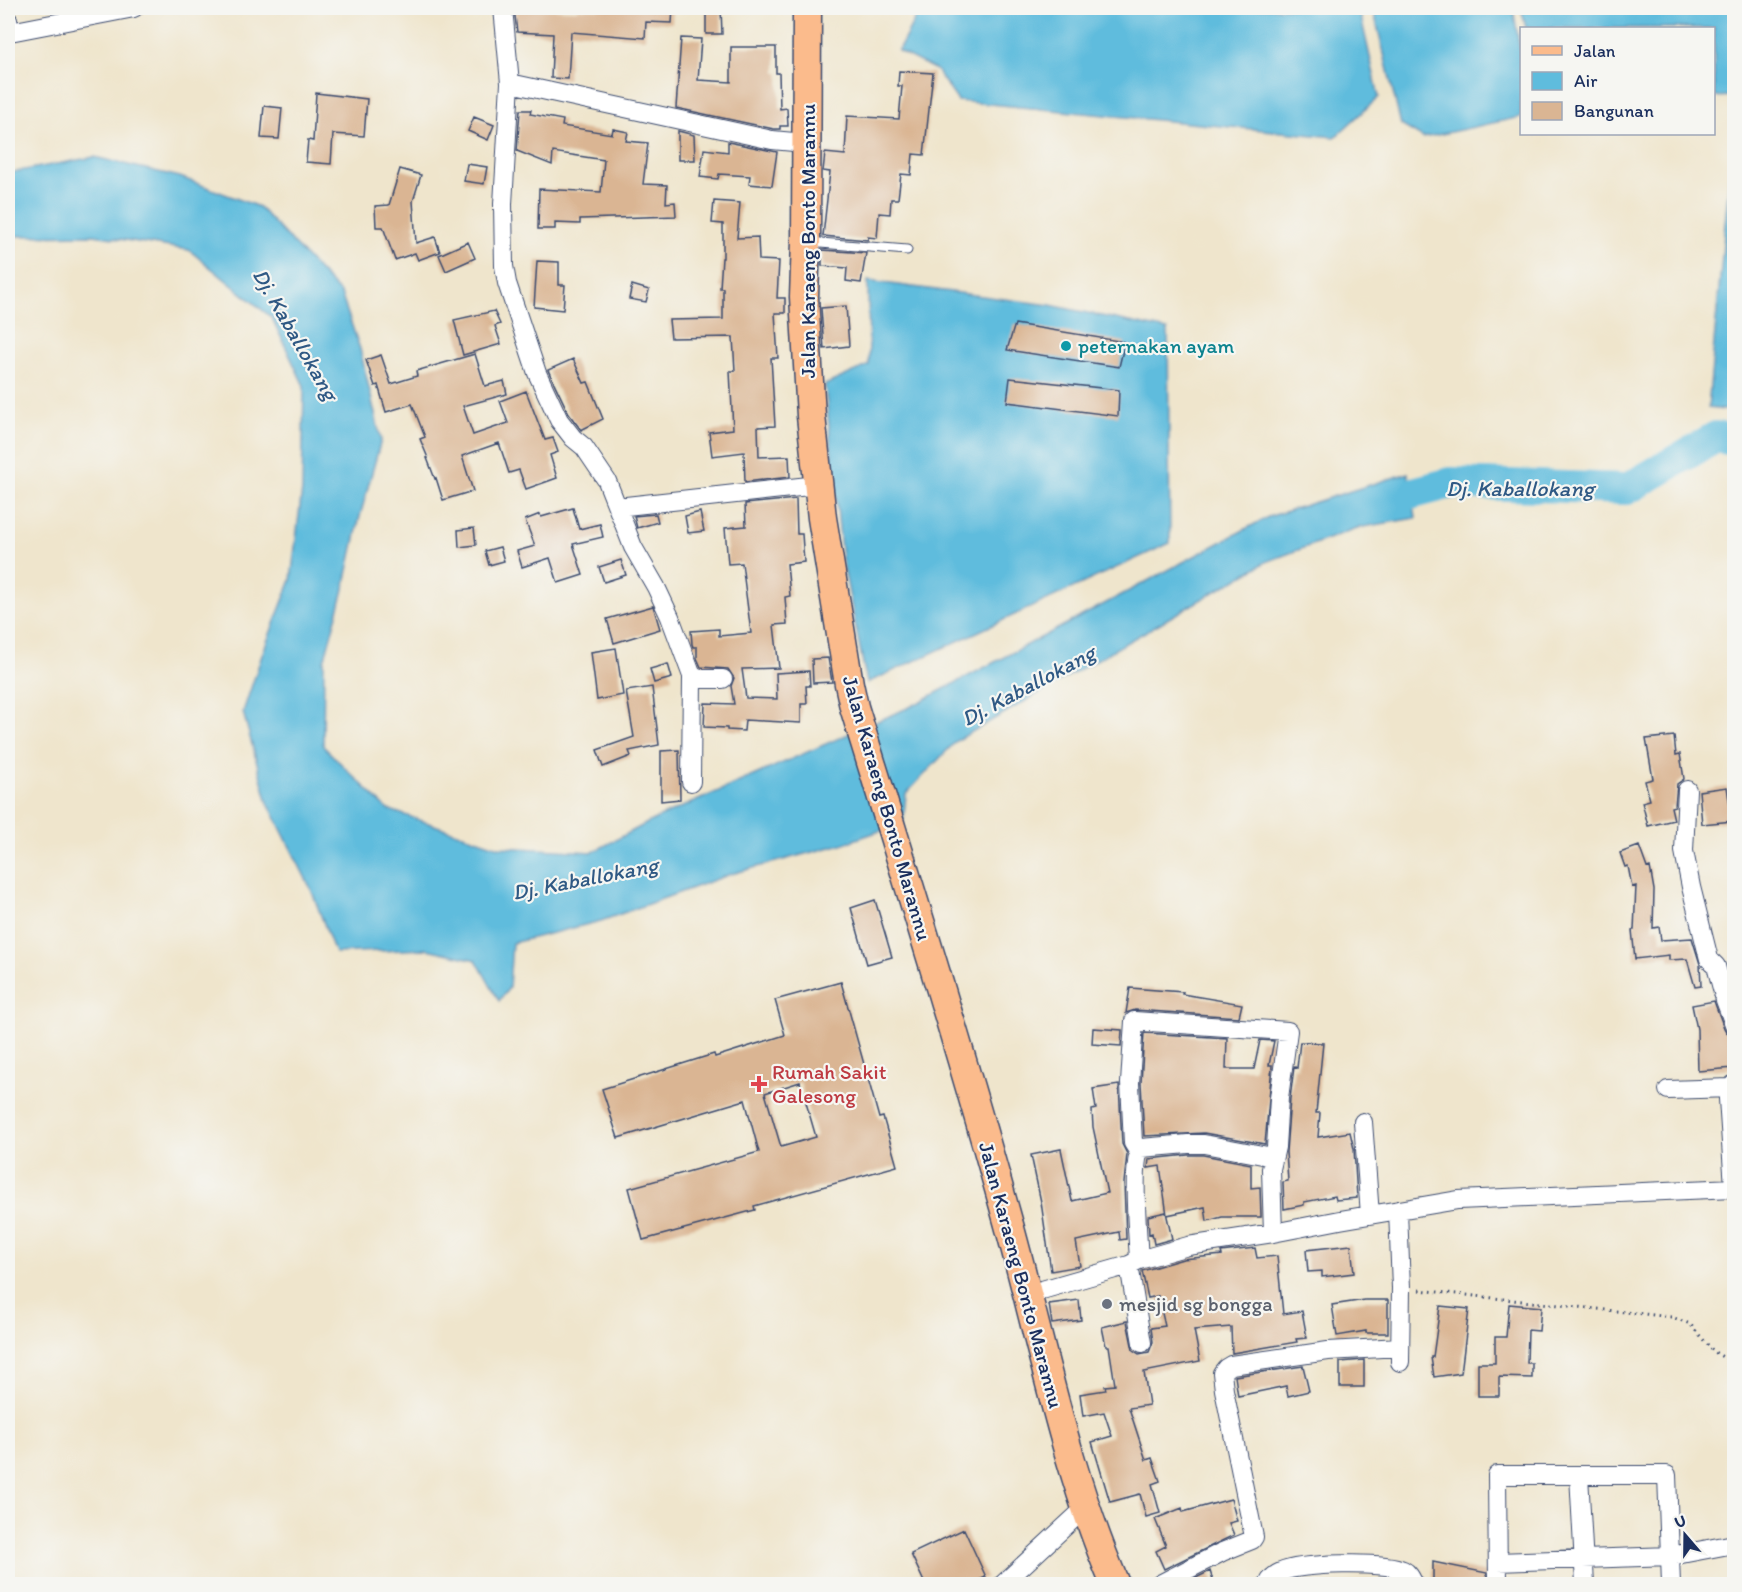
<svg xmlns="http://www.w3.org/2000/svg" width="1742" height="1592" font-family="Itim,sans-serif">
<rect width="100%" height="100%" fill="#f6f6f2"/>
<filter id="ink" filterUnits="userSpaceOnUse"><feTurbulence type="fractalNoise" baseFrequency=".0167" numOctaves="2"/><feDisplacementMap in="SourceGraphic" scale="12" xChannelSelector="R" yChannelSelector="G"/><feConvolveMatrix kernelMatrix="1 2 1 2 8 2 1 2 1" color-interpolation-filters="sRGB"/></filter>
<filter id="wash" filterUnits="userSpaceOnUse"><feTurbulence type="fractalNoise" baseFrequency=".008" numOctaves="4" result="noise"/><feDisplacementMap in="SourceGraphic" scale="24" xChannelSelector="R" yChannelSelector="G"/><feGaussianBlur stdDeviation="1.35" result="paint"/><feColorMatrix in="noise" values="0 0 0 0 0 0 0 0 0 0 0 0 0 0 0 0 0 1.4 0 .05"/><feComposite in="paint" operator="in"/></filter>
<g filter="url(#wash)">
<rect width="100%" height="100%" fill="#efe5cc"/>
<path fill="#5fbcdd" stroke="#3d769e" stroke-width="1.5" d="M 921,8 L 1359,8 L 1379,97 L 1335,137 L 958,101 L 936,70 L 898,51 Z
M 1373,8 L 1513,8 L 1521,56 L 1521,117 L 1423,138 L 1401,125 Z
M 1521,8 L 1734,8 L 1734,96 L 1714,97 L 1714,28 L 1526,28 Z
M 1734,127 L 1734,411 L 1708,408 Z
M 94,157 L 180,177 L 259,207 L 341,294 L 360,349 L 381,440 L 359,520 L 343,593 L 324,661 L 323,746 L 387,809 L 499,847 L 593,852 L 653,820 L 912,706 L 1268,517 L 1408,473 L 1416,518 L 1357,528 L 1266,562 L 956,741 L 906,794 L 903,823 L 842,844 L 731,874 L 601,921 L 512,943 L 509,988 L 499,1001 L 476,960 L 427,949 L 335,953 L 311,889 L 268,803 L 243,712 L 263,652 L 291,580 L 302,490 L 304,386 L 272,318 L 189,250 L 94,235 L 8,236 L 8,173 Z
M 868,281 L 1050,305 L 1168,330 L 1170,543 L 867,683 L 842,559 L 825,385 L 869,365 Z"/>
<g fill="none" stroke-linecap="round" stroke-linejoin="round">
<path stroke="#5fbcdd" stroke-width="32" d="M 1372,504 L 1451,483 L 1627,489 L 1716,437 L 1734,440"/>
</g>
<g id="blocks">
<path fill="#dab593" fill-rule="evenodd" d="M 514,8 L 577,10 L 577,8 L 598,9 L 599,8 L 673,8 L 672,23 L 646,22 L 645,38 L 571,32 L 568,79 L 551,78 L 553,34 L 517,32 Z
M 706,8 L 721,8 L 722,34 L 706,34 Z
M 681,38 L 701,39 L 698,80 L 731,82 L 731,47 L 776,47 L 776,73 L 779,73 L 780,109 L 787,108 L 788,126 L 780,126 L 780,129 L 774,129 L 676,108 Z
M 899,71 L 933,73 L 924,155 L 913,154 L 911,175 L 901,174 L 898,199 L 891,199 L 890,214 L 879,213 L 877,238 L 868,237 L 868,240 L 823,236 L 830,172 L 823,171 L 825,153 L 845,155 L 847,116 L 899,119 L 902,86 L 898,86 Z
M 316,93 L 367,99 L 364,136 L 333,134 L 331,164 L 306,162 L 308,140 L 313,141 Z
M 264,106 L 282,108 L 279,139 L 261,138 Z
M 520,110 L 531,110 L 530,114 L 563,120 L 562,126 L 612,134 L 613,129 L 628,132 L 626,141 L 648,143 L 643,184 L 667,185 L 666,203 L 675,202 L 676,216 L 580,219 L 580,224 L 555,223 L 555,229 L 538,229 L 539,189 L 601,192 L 604,160 L 553,152 L 552,165 L 517,151 Z
M 474,117 L 494,125 L 488,140 L 468,131 Z
M 678,131 L 694,135 L 695,160 L 678,160 Z
M 728,142 L 777,152 L 772,186 L 749,184 L 750,176 L 719,174 L 718,179 L 700,177 L 704,149 L 728,152 Z
M 467,164 L 487,167 L 484,184 L 464,181 Z
M 400,169 L 421,175 L 413,201 L 416,243 L 435,237 L 440,252 L 418,260 L 415,253 L 395,260 L 383,227 L 376,227 L 375,206 L 389,205 Z
M 714,201 L 740,203 L 737,238 L 758,237 L 759,260 L 779,261 L 777,298 L 785,298 L 785,313 L 775,313 L 778,358 L 771,358 L 775,426 L 758,427 L 759,457 L 789,456 L 790,477 L 745,482 L 744,452 L 712,456 L 709,432 L 733,429 L 730,371 L 735,371 L 733,337 L 671,338 L 669,320 L 723,319 L 723,288 L 720,288 L 722,258 L 723,258 L 723,224 L 712,223 Z
M 468,242 L 475,258 L 446,271 L 439,255 Z
M 822,250 L 866,253 L 861,283 L 846,281 L 847,268 L 822,266 Z
M 537,261 L 559,262 L 559,285 L 565,285 L 563,310 L 534,307 Z
M 632,285 L 649,290 L 646,302 L 629,299 Z
M 846,306 L 849,346 L 824,349 L 821,308 Z
M 494,311 L 500,324 L 495,326 L 501,344 L 463,355 L 454,320 Z
M 1015,324 L 1125,342 L 1119,367 L 1007,350 Z
M 475,354 L 485,386 L 504,381 L 507,394 L 463,406 L 473,435 L 508,423 L 500,401 L 526,391 L 545,440 L 553,438 L 558,452 L 550,455 L 557,478 L 526,489 L 519,470 L 509,473 L 499,443 L 462,456 L 473,491 L 443,500 L 436,478 L 435,479 L 427,458 L 428,458 L 420,439 L 425,437 L 412,404 L 386,412 L 378,385 L 375,386 L 366,360 L 381,355 L 391,384 L 417,376 L 416,371 Z
M 573,359 L 584,383 L 588,382 L 603,419 L 581,430 L 569,414 L 548,370 Z
M 1010,378 L 1119,390 L 1118,416 L 1007,402 Z
M 796,499 L 797,534 L 802,534 L 804,562 L 787,564 L 790,596 L 785,597 L 787,624 L 774,625 L 779,668 L 742,669 L 746,698 L 777,699 L 776,673 L 809,671 L 810,686 L 806,686 L 807,704 L 801,704 L 801,723 L 745,720 L 744,731 L 727,730 L 727,728 L 704,727 L 705,703 L 734,704 L 731,686 L 734,678 L 728,669 L 701,667 L 697,658 L 697,647 L 693,647 L 692,644 L 691,631 L 719,629 L 719,636 L 751,633 L 742,563 L 728,564 L 725,528 L 746,526 L 745,504 Z
M 573,508 L 579,529 L 600,524 L 603,537 L 573,544 L 583,575 L 558,583 L 550,558 L 522,567 L 517,551 L 535,546 L 525,520 L 540,514 L 541,517 Z
M 700,512 L 704,531 L 688,533 L 685,516 Z
M 656,514 L 658,522 L 637,528 L 634,516 Z
M 474,528 L 476,545 L 459,547 L 458,530 Z
M 500,547 L 504,561 L 489,565 L 485,551 Z
M 621,560 L 626,575 L 604,582 L 599,567 Z
M 653,606 L 660,629 L 614,643 L 607,619 Z
M 616,648 L 623,695 L 597,700 L 591,652 Z
M 828,658 L 832,682 L 813,683 L 812,659 Z
M 668,664 L 672,678 L 654,683 L 650,669 Z
M 652,687 L 659,745 L 629,751 L 631,756 L 603,767 L 597,750 L 634,737 L 626,691 Z
M 1674,736 L 1676,755 L 1680,754 L 1684,779 L 1677,784 L 1675,806 L 1671,807 L 1674,820 L 1648,826 L 1642,802 L 1650,800 L 1645,781 L 1653,779 L 1646,739 Z
M 679,750 L 680,799 L 661,801 L 661,751 Z
M 1727,787 L 1730,807 L 1732,807 L 1733,821 L 1702,824 L 1699,791 Z
M 1639,846 L 1647,868 L 1650,867 L 1654,890 L 1653,928 L 1659,927 L 1661,940 L 1692,938 L 1700,964 L 1701,986 L 1695,987 L 1687,959 L 1669,960 L 1669,955 L 1635,959 L 1632,930 L 1634,930 L 1636,886 L 1632,887 L 1628,866 L 1625,867 L 1620,853 Z
M 875,900 L 892,957 L 867,964 L 851,908 Z
M 841,982 L 879,1118 L 883,1117 L 897,1166 L 754,1206 L 755,1210 L 643,1240 L 629,1188 L 759,1152 L 745,1100 L 618,1138 L 602,1089 L 714,1054 L 715,1057 L 785,1035 L 775,1000 ZM 800,1082 L 816,1137 L 781,1147 L 765,1093 Z
M 1130,988 L 1183,992 L 1182,994 L 1242,1004 L 1239,1017 L 1135,1010 L 1126,1013 Z
M 1714,1001 L 1724,1028 L 1727,1033 L 1734,1035 L 1734,1068 L 1698,1071 L 1697,1029 L 1692,1005 Z
M 1093,1028 L 1122,1030 L 1121,1046 L 1092,1044 Z
M 1144,1033 L 1227,1038 L 1226,1069 L 1254,1069 L 1260,1040 L 1274,1041 L 1269,1065 L 1272,1065 L 1265,1144 L 1204,1133 L 1144,1136 L 1141,1083 Z
M 1300,1042 L 1323,1043 L 1316,1113 L 1320,1113 L 1318,1137 L 1350,1132 L 1354,1149 L 1357,1198 L 1336,1200 L 1335,1196 L 1304,1202 L 1304,1205 L 1284,1209 L 1283,1182 L 1288,1181 L 1286,1152 L 1290,1099 L 1294,1067 L 1297,1068 Z
M 1119,1085 L 1122,1144 L 1127,1154 L 1124,1183 L 1126,1239 L 1120,1240 L 1119,1232 L 1076,1241 L 1080,1266 L 1051,1271 L 1041,1202 L 1031,1155 L 1061,1149 L 1072,1201 L 1107,1193 L 1093,1127 L 1092,1110 L 1096,1109 L 1093,1089 Z
M 1188,1155 L 1203,1155 L 1251,1164 L 1251,1188 L 1260,1187 L 1261,1217 L 1222,1217 L 1207,1221 L 1205,1207 L 1167,1215 L 1160,1166 L 1148,1168 L 1149,1159 Z
M 1166,1212 L 1172,1239 L 1154,1244 L 1152,1233 L 1149,1234 L 1148,1216 Z
M 1351,1245 L 1354,1273 L 1322,1277 L 1322,1271 L 1308,1272 L 1306,1250 Z
M 1255,1248 L 1257,1258 L 1277,1256 L 1283,1314 L 1302,1311 L 1307,1338 L 1296,1339 L 1297,1342 L 1232,1353 L 1231,1327 L 1194,1330 L 1200,1361 L 1144,1372 L 1149,1405 L 1129,1408 L 1146,1460 L 1152,1458 L 1160,1481 L 1152,1484 L 1160,1513 L 1146,1517 L 1140,1494 L 1110,1502 L 1092,1442 L 1112,1436 L 1104,1412 L 1083,1416 L 1080,1394 L 1106,1390 L 1105,1386 L 1115,1385 L 1109,1346 L 1106,1346 L 1102,1327 L 1127,1321 L 1133,1350 L 1139,1354 L 1149,1352 L 1153,1342 L 1151,1328 L 1165,1326 L 1158,1296 L 1148,1298 L 1142,1271 L 1183,1259 L 1222,1255 L 1221,1252 Z
M 1079,1300 L 1081,1320 L 1052,1324 L 1049,1304 Z
M 1365,1300 L 1388,1300 L 1388,1333 L 1366,1333 L 1366,1331 L 1337,1336 L 1332,1305 Z
M 1509,1304 L 1541,1307 L 1539,1331 L 1528,1330 L 1527,1363 L 1532,1363 L 1532,1378 L 1499,1377 L 1499,1396 L 1478,1396 L 1478,1363 L 1495,1363 L 1495,1337 L 1506,1337 Z
M 1440,1306 L 1469,1309 L 1461,1373 L 1434,1377 L 1431,1357 L 1433,1357 Z
M 1364,1360 L 1364,1387 L 1340,1387 L 1340,1362 Z
M 1303,1366 L 1309,1391 L 1288,1396 L 1286,1386 L 1238,1396 L 1235,1376 Z
M 1231,1499 L 1237,1521 L 1229,1523 L 1234,1535 L 1164,1569 L 1156,1551 L 1166,1546 L 1155,1519 L 1182,1508 L 1183,1512 Z
M 964,1529 L 986,1577 L 970,1584 L 925,1584 L 911,1554 Z
M 1433,1562 L 1487,1573 L 1487,1584 L 1433,1584 Z
M 1210,1571 L 1214,1584 L 1184,1584 Z"/>
</g>
</g>
<g filter="url(#ink)">
<use href="#blocks" fill-opacity="0" stroke="#3b4a6e" stroke-width="1.5"/>
<g fill="none" stroke-linecap="round" stroke-linejoin="round">
<g stroke="#3b4a6e" stroke-width="11">
<path id="service" d="M 808,242 L 907,250"/>
</g>
<g stroke="#3b4a6e" stroke-width="20">
<path id="minor" d="M 503,8 L 510,83 L 503,204 L 504,266 L 507,283 L 537,373 L 559,420 L 573,438 L 584,447 L 607,481 L 633,547 L 656,587 L 670,617 L 692,676 L 700,679 L 723,679
M 8,20 L 10,32 L 134,8
M 510,83 L 772,140 L 805,143
M 617,507 L 818,485
M 691,782 L 692,676
M 1687,790 L 1684,851 L 1691,887 L 1709,959 L 1716,966 L 1725,1000 L 1734,1024
M 1734,1084 L 1730,1088 L 1728,1099 L 1734,1187
M 1668,1090 L 1730,1088
M 1363,1122 L 1370,1215
M 1138,1151 L 1133,1143 L 1130,1083 L 1134,1021 L 1288,1031 L 1279,1098 L 1276,1147 L 1271,1169 L 1273,1233
M 1398,1210 L 1401,1288 L 1400,1362
M 1139,1260 C 1138,1240 1131,1161 1141,1148 L 1188,1144 L 1204,1144 L 1273,1157
M 1129,1265 L 1142,1343
M 1028,1294 L 1129,1265 L 1139,1260 L 1188,1246 L 1273,1233 L 1340,1220 L 1458,1200 L 1734,1188
M 1579,1475 L 1585,1584
M 1498,1562 L 1671,1556 L 1734,1544
M 1003,1584 L 1085,1508
M 1160,1584 L 1222,1552 L 1252,1540 L 1254,1537 L 1224,1390 L 1222,1373 L 1226,1368 L 1231,1365 L 1328,1351 L 1400,1347
M 1268,1584 C 1271,1578 1274,1575 1281,1572 C 1300,1563 1384,1561 1403,1570 C 1409,1573 1411,1578 1414,1584
M 1498,1584 L 1497,1475 L 1667,1475 L 1671,1584"/>
</g>
<g stroke="#3b4a6e" stroke-width="31">
<path id="primary" d="M 807,8 L 806,241 L 804,297 L 811,416 L 822,518 L 849,684 L 854,707 C 906,876 959,1044 1006,1214 C 1041,1338 1064,1466 1115,1584"/>
</g>
<path stroke="#3b4a6e" stroke-width="3" stroke-dasharray="1.5 4.5" stroke-linecap="butt" d="M 1419,1290 L 1672,1317 L 1690,1324 L 1713,1351 L 1734,1364"/>
<use href="#service" stroke="#fff" stroke-width="9"/>
<use href="#minor" stroke="#fff" stroke-width="18"/>
<use href="#primary" stroke="#fbbb8c" stroke-width="28"/>
</g>
</g>
<circle fill="#0f9aa8" stroke="#f6f6f2" stroke-width="2" cx="1066" cy="346" r="6"/>
<path fill="#e0444e" stroke="#f6f6f2" stroke-width="2" d="M756 1075h6v6h6v6h-6v6h-6v-6h-6v-6h6z"/>
<circle fill="#6b7280" stroke="#f6f6f2" stroke-width="2" cx="1107" cy="1304" r="6"/>
<g text-anchor="middle" stroke-width="4.5" stroke-linejoin="round" paint-order="stroke">
<g font-size="21" fill="#1b2f5e" stroke="#f6f6f2">
<text transform="translate(808 241) rotate(-90)" y="7">Jalan Karaeng Bonto Marannu</text>
<text transform="translate(887 808) rotate(74)" y="7">Jalan Karaeng Bonto Marannu</text>
<text transform="translate(1021 1275) rotate(75)" y="7">Jalan Karaeng Bonto Marannu</text>
</g>
<g font-size="21" fill="#0d838f" stroke="#f6f6f2" text-anchor="start">
<text x="1078" y="353">peternakan ayam</text>
</g>
<g font-size="21" fill="#be3a42" stroke="#f6f6f2" text-anchor="start">
<text x="772" y="1079">Rumah Sakit<tspan x="772" dy="24">Galesong</tspan></text>
</g>
<g font-size="21" fill="#5b616d" stroke="#f6f6f2" text-anchor="start">
<text x="1119" y="1311">mesjid sg bongga</text>
</g>
<g font-size="22" font-style="italic" fill="#2f5984" stroke="#f6f6f2">
<text transform="translate(296 334) rotate(60)" y="8">Dj. Kaballokang</text>
<text x="1520" y="496">Dj. Kaballokang</text>
<text transform="translate(1028 685) rotate(-28)" y="8">Dj. Kaballokang</text>
<text transform="translate(585 878) rotate(-11)" y="8">Dj. Kaballokang</text>
</g>
</g>
<rect width="1742" height="1592" fill="none" stroke="#f6f6f2" stroke-width="30"/>
<rect x="1520" y="27" width="195" height="108" fill="#f6f6f2" stroke="#9ea6b7" stroke-width="1.5"/>
<rect x="1532" y="46" width="30" height="9" fill="#fbbb8c" stroke="#9ea6b7" stroke-width="1.5"/>
<text x="1574" y="57" font-size="18" fill="#1b2f5e">Jalan</text>
<rect x="1532" y="72" width="30" height="18" fill="#5fbcdd" stroke="#9ea6b7" stroke-width="1.5"/>
<text x="1574" y="87" font-size="18" fill="#1b2f5e">Air</text>
<rect x="1532" y="102" width="30" height="18" fill="#dab593" stroke="#9ea6b7" stroke-width="1.5"/>
<text x="1574" y="117" font-size="18" fill="#1b2f5e">Bangunan</text>
<g transform="translate(1685 1535) rotate(340)" stroke="#f6f6f2" stroke-width="4.5" paint-order="stroke">
<path d="M0-4.5L10 22L0 15L-10 22Z" fill="#1b2f5e"/>
<text y="-9" font-size="16" font-weight="bold" text-anchor="middle" fill="#1b2f5e">U</text>
</g>
</svg>
